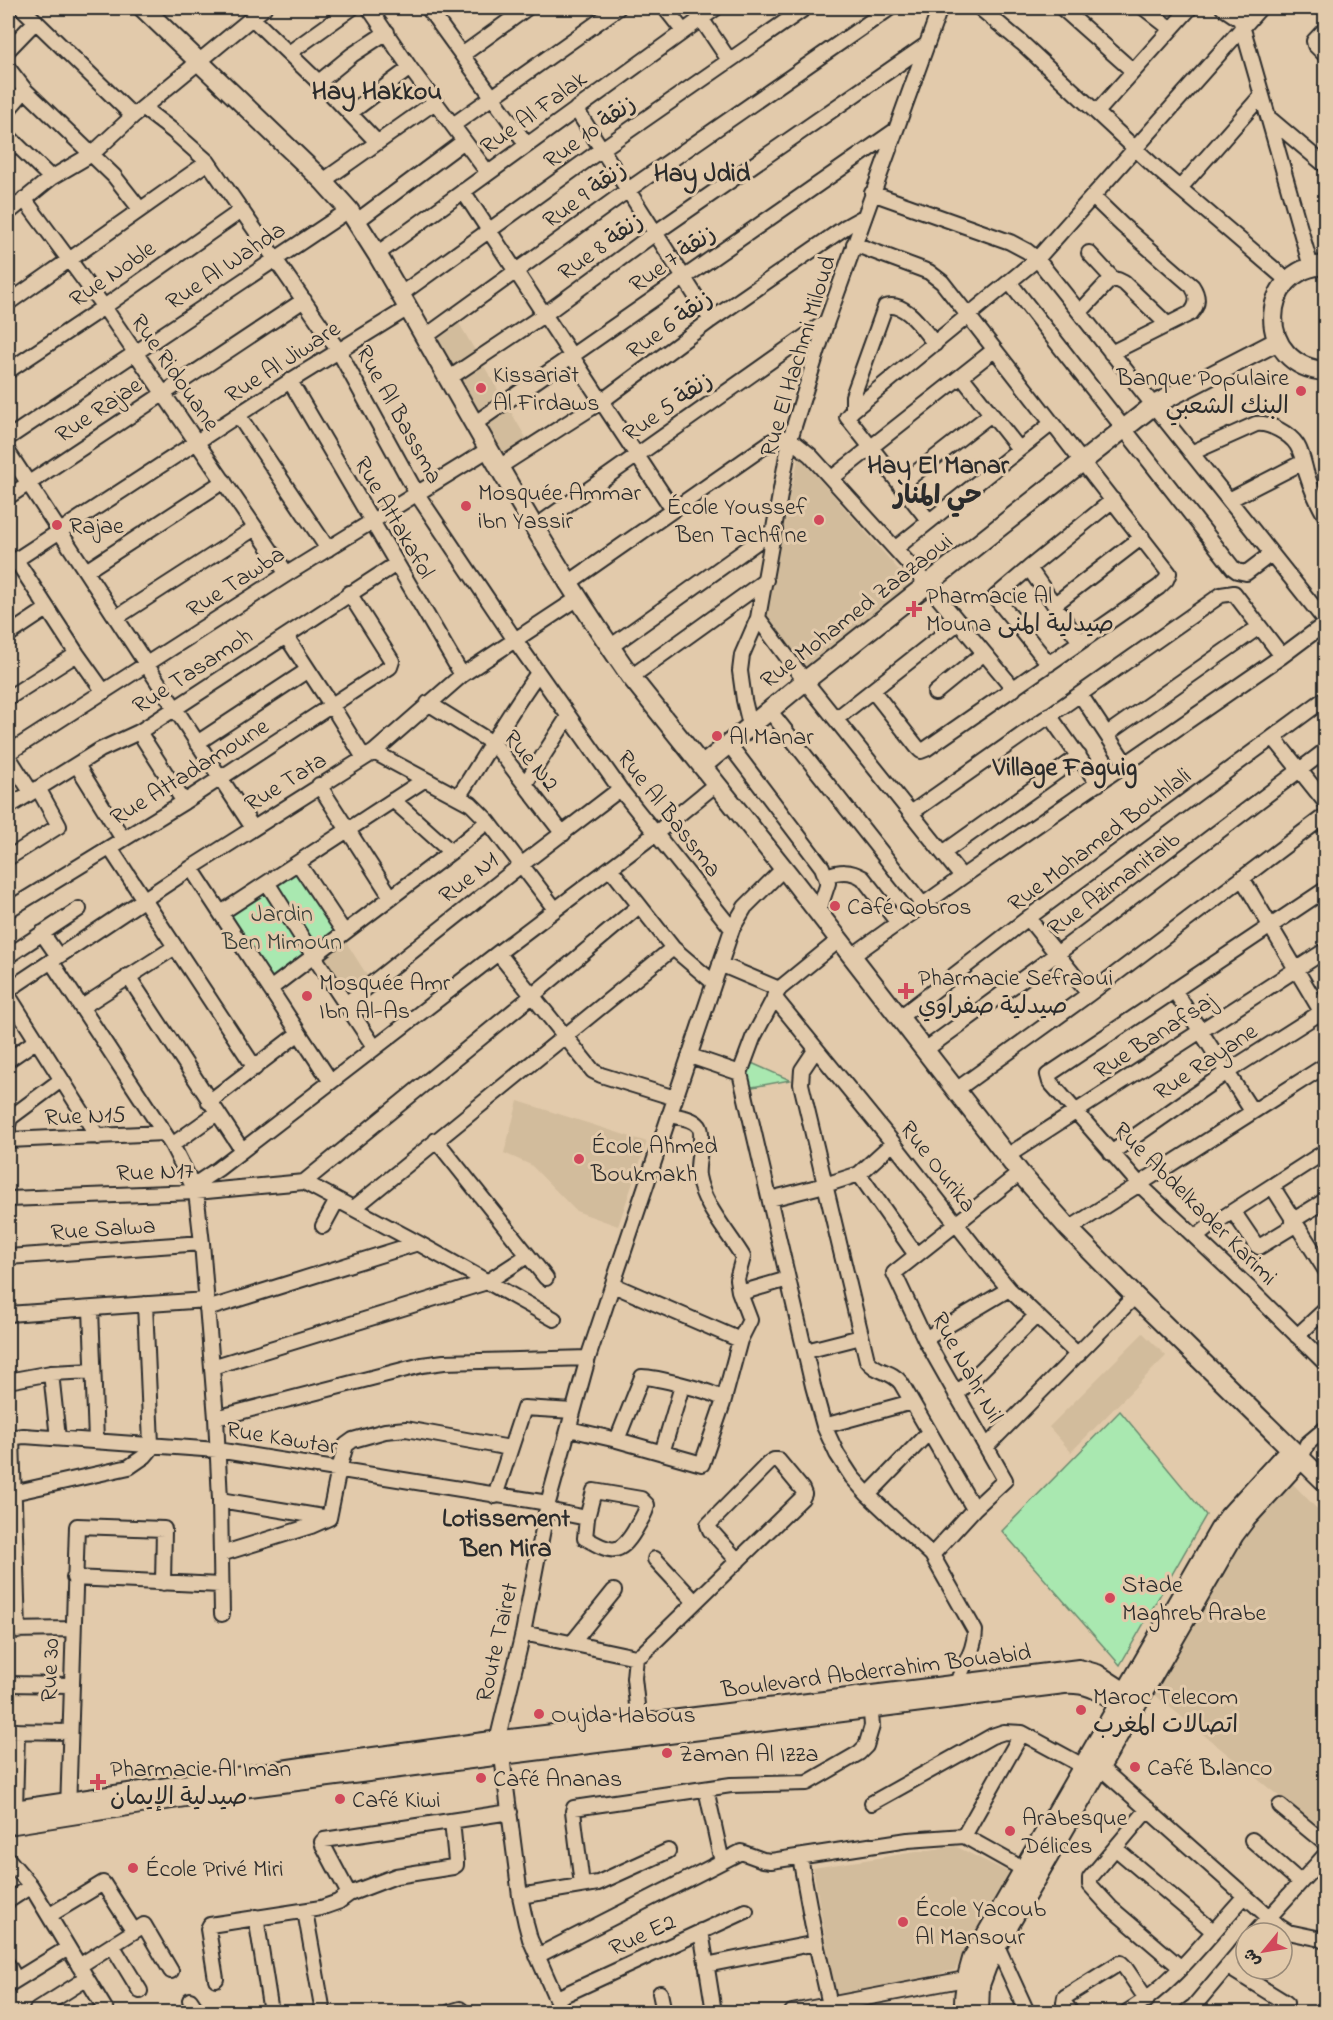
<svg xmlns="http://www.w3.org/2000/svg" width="1333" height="2020" font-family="'Indie Flower','Playpen Sans Arabic',sans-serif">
<rect width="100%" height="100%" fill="#e2caab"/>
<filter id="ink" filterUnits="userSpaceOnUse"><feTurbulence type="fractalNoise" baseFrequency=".0167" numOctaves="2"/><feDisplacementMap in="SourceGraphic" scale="12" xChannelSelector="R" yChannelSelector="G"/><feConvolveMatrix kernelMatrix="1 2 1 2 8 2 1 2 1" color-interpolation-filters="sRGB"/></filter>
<g filter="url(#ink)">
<path fill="#d2bc9c" d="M 456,318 L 529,443 L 506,457 L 432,332 Z
M 799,456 L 911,584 L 809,670 L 761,615 Z
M 346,942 L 370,980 L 345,996 L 320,959 Z
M 518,1101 L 647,1142 L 618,1226 L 576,1211 L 531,1165 L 504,1153 Z
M 1143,1333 L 1166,1356 L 1071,1452 L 1049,1427 Z
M 1293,1484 L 1325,1517 L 1325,1834 L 1155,1695 L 1231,1550 Z
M 955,1846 L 1010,1873 L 955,1970 L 836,1998 L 813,1868 Z"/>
<path fill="#a9e8b0" stroke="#6a8a6e" stroke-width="1.5" d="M 306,864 L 345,925 L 273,985 L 228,916 Z
M 747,1061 L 790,1080 L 747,1088 Z
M 1120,1411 L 1206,1515 L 1120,1665 L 1002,1531 Z"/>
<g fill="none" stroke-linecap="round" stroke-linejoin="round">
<g stroke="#2b2b2b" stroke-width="18">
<path id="minor" d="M 22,8 L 133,116
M 369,8 L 410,68 L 488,173
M 428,8 L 527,145
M 665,8 L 683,31
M 694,8 L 729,60
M 980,8 L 1022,43 L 1156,168 L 1288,281
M 1062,8 L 1133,71
M 1144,8 L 1171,29
M 1223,8 L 1241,20
M 1237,8 L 1311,267
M 252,18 L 333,96 L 377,142
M 1326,28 L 1314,41 L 1315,45 L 1326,56
M 8,50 L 36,21
M 289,53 L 352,8
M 462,55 L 527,8
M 8,68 L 25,90 L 114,176 L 140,209
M 319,82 L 352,55 L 387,32
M 143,108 L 173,131 L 208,162 L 338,350 L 417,494 L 515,640 L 620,789 L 732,929
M 576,109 L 711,320
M 8,110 L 25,90
M 1097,112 L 1190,8
M 350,113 L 410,68
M 1268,117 L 1326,166
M 453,125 L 618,8
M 8,136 L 51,178
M 323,181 L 435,102
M 1180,188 L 1261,96
M 463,191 L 673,510
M 872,193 L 1010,242 L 1027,251 L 1037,259 L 1326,622
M 1093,197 L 1122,225 L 1192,286 C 1198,295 1199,304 1191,313 L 1111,353
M 24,199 L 104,307 L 287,574
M 8,213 L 51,178 L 92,154 L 133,116 L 264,8
M 357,221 L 464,141
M 854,244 L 929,272 L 942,282 L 1169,573 L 1166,580 L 1159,587 L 926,749 L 921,751 L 917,747 L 873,691
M 1089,253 L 1114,280
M 377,254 L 716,8
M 1010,283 L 1233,568 L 1237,571 L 1246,573 L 1271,554
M 401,294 L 602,149 L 805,8
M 8,303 L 208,162
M 1080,312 L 1110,280 L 1118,280 L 1124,283 L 1167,324
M 425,337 L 628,190 L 890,8
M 8,371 L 104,307 L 242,210
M 962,377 L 1019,449
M 448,379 L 545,314 L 655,233 L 926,45
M 290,381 L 462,675
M 853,410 L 853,396 L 885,307 C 906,300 923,330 935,344
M 238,415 L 328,549
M 474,424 L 896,130
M 8,438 L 349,210
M 8,452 L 253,828
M 1191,453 L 1256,424 C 1269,422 1290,434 1297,445 C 1302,453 1304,464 1306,472 C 1311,488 1317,502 1326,517
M 499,467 L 602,401 L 711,320 L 847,226 L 865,216
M 832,478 L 994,350
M 900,485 L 991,414
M 8,497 L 304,300
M 1229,500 L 1303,462
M 929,521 L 847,417 L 853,410 L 1037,259 L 1260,8
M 534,528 L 827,321
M 896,548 L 1051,424
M 16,560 L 77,654 L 104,692
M 8,565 L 290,381 L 408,308
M 1029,568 L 1080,642
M 86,571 L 224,481
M 567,584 L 772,441 L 783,438 L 790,439 L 810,455 L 927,584 L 1014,689
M 1055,604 L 1142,537
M 117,617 L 255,528
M 758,618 L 805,681 L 962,877
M 8,635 L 47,609
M 286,636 L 332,706 L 364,758
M 610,647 L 775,529
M 1049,664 L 995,597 L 1029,568 L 1113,500
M 631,677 L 766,580
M 935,693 L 984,653
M 1080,694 L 1126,764
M 8,698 L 77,654
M 428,703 L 494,744 L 563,834
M 769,710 L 923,905
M 1049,715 L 1098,784
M 836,719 L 959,622
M 750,725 L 744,700 L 740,671 L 742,655 L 758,618 L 790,439 L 827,321 L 940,8
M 139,732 L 184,802
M 1107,734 L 1259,627
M 1273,737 L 1326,803
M 197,743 L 308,670
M 728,743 L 822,867 L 828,883 L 818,913
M 374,752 L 471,804 L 488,821 L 555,909
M 8,753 L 287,574 L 489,449
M 8,756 L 31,792
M 77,765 L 123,839
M 525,784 L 568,717
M 319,785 L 391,897
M 458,797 C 485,756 509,713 538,673
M 393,800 L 451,852
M 8,807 L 100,750 L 139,732 L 396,564
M 911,813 L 1221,595 L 1234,593 L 1282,656
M 110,848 L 255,1068
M 943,853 L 1079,756
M 8,858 L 59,826 L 38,788
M 298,863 L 344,932
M 191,868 L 331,1082
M 610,868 L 673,948 L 714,983
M 826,876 C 840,871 850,870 863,878 L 898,923
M 1242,878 L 1325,1018
M 268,884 L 313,955 L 375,1048
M 1326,889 L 1048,1075 L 1050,1082 L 1140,1185 L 1248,1287 L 1326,1364
M 8,910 L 184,802 L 390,667 L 392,661 L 349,593
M 221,913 L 424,780
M 1028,918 L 1089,994
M 42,933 L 58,956
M 839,940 L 779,989 L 753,1038 L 740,1073 L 813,1386 L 824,1426 L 837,1454 L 852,1477 L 868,1495 L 932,1555 L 975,1631 C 975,1652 962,1665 957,1684
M 498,953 L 593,1071 L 601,1075 L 675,1098
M 8,956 L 79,909
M 852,956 L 962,877 L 1282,656 L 1326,623
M 51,961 L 172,1145 L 196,1192 L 202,1243 L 216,1418 L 220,1500 L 222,1614
M 720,964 L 779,989
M 128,976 L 242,1150
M 270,989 L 451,852 L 488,821
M 8,990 L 191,868 L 374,752 L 462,675 L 577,599
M 1174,990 L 1252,1111
M 8,995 L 98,1137
M 774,997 L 893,1143 L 980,1254 L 1009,1289 L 1078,1355
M 346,1004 L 521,865 L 620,789
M 82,1007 L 175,947
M 900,1017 L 1028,918 L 1326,698
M 816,1049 L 802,1070 L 801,1084 L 867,1360 C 876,1373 891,1370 901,1383 L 974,1509
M 925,1050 L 1058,953 L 1326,750
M 690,1056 L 740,1073
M 8,1060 L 37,1040
M 956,1090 L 1089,994 L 1326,815
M 209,1102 L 299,1033
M 669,1115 C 679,1117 693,1118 699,1126 C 705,1134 696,1164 698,1176 C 703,1205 728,1232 743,1257 L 737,1279 L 739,1291 L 747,1291 L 788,1279
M 8,1140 L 164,1133
M 8,1140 L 8,1126 L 10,1118 L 61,1080
M 436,1140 L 546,1278
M 172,1145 L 217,1113
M 1111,1153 L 1227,1072 L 1326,1009
M 1007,1156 L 1326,950
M 859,1174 L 916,1255
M 304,1182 L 532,996 L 639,906
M 304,1182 L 418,1243 L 554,1319
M 194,1185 L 218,1169 L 498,953 L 655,834 L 716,784
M 1272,1186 L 1326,1271
M 8,1199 L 196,1192 L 304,1182
M 770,1199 L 825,1185 L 859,1174 L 893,1143
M 354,1208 L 673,948
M 1233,1211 L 1256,1245 L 1259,1247 L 1295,1225
M 1292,1221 L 1326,1200
M 323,1226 L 337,1200
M 1069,1229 L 1326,1065
M 1196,1237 L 1210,1226 L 1326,1151
M 8,1257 L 202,1243
M 613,1285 L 740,1340
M 91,1309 L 96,1440
M 207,1309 L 418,1243
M 8,1314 L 206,1300
M 1297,1336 L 1326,1309
M 925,1339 L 1009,1289
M 806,1351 L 861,1337
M 212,1367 L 487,1282 L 527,1256
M 51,1373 L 58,1438
M 8,1381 L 51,1373 L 93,1371
M 956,1395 L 1037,1315
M 216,1418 L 422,1365 L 444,1362 L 588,1358
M 824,1426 L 912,1402
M 569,1429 L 617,1440 L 702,1464 L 723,1403 L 740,1340 L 750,1320 L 739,1291
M 8,1438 L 24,1436 L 217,1450 L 548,1503
M 12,1438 L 18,1631
M 617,1440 L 642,1377 C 655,1377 712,1391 723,1399
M 986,1447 L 1135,1296
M 662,1453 L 682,1386
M 1301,1459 L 1307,1444 L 1326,1428
M 594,1491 L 641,1499 L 647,1505 C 646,1514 639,1522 635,1530 C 619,1557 610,1552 585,1538 L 587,1518 Z
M 8,1494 L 129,1467 L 145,1456 L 150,1450 L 151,1444 L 145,1304
M 868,1495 L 929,1432
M 495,1496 L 524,1408 L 573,1411
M 220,1500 L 329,1518
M 547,1510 L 587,1518
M 221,1554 L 311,1526 L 329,1518 L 339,1469 L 346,1445 L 353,1440 L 385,1431 L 406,1429 L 510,1448
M 932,1555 L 974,1509 L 1005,1480 L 925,1339 L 894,1273 L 1020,1173
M 655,1559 L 695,1602
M 74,1578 L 220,1585
M 8,1630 L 72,1629
M 523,1633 L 636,1657 L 642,1654 L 802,1498 L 804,1494 L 802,1489 L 778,1460 L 774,1460 L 769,1463 L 708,1525 L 710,1530 L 738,1561
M 573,1642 L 614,1591
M 636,1657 L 634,1678 L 640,1732
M 8,1684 L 70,1685
M 8,1731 L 69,1732
M 1094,1762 L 1280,1927 L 1288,1932 L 1326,1940
M 706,1789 L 722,1862
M 872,1803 L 992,1736 L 1004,1732 L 1022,1733 L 1083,1766
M 1280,1806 L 1326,1844
M 1148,1809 L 1090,1878 L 1090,1885 L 1111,1908 L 1180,1967
M 15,1810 L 17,1731
M 68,1811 L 77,1526 L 164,1529 L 163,1583
M 964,1836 L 1022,1733
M 1252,1840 L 1300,1882
M 1115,1848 L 1213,1931
M 800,1857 L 816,1943 L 830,2005
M 8,1859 L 31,1886 L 107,2012
M 582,1885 L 573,1811 L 574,1808 L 731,1785 L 807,1783 L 859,1753 L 866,1746 L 872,1726 L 870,1700
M 349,1894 L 323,1845 L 322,1842 L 324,1840 L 510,1812
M 520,1896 L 598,1883 L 668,1851
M 8,1901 L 31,1886
M 305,1911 L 323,2012
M 50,1915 L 103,1883 L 134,1931
M 256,1917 L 271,2012
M 701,1931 L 714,2012
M 1255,1933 L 1326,1854
M 112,1945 L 140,1991
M 997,1946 L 1027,2012
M 537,1956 L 741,1852 L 763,1860 L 771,1861 L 908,1840 L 964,1836 L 1023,1869
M 8,1965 L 16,1979
M 706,1965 L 816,1943
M 79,1966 L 144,1925 L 171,1971
M 1228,1967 L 1286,2003
M 216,1979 L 208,1929 L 210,1925 L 321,1908 L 338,1902 L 349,1894 L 396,1876 L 453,1867 L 456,1865 L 456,1861 L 452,1821
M 8,1985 L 68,1948
M 660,1993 L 664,2012
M 557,1998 L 746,1911
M 190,2000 L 198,2012
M 37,2010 L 86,1979
M 450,2012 L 460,2009 L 463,2012
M 562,2012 L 530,1939 L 526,1924 L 520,1896 L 499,1733 L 523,1633 L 548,1503 L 588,1358 L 732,929 L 745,907 L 784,868
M 792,2012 L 965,1979 L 973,1982
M 1071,2012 L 1064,2003 L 1065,1997 L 1118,1964 L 1121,1963 L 1124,1966 L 1147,2000
M 1127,2012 C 1174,1984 1208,1936 1245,1896
M 1186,2012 L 1194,2006 L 1246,1944"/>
</g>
<g stroke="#2b2b2b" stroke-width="22">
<path id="major" d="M 143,8 L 323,181 L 349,210 L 377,254 C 460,396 536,542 631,677 L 789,875 L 1020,1173 L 1069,1229 L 1135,1296 L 1326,1483
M 1326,265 C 1256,268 1255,367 1326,371
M 702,766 L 805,681 L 1154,405 L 1278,341
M 8,1811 L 322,1764 L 484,1742 L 639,1724 L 1079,1669 L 1097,1674 L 1137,1700
M 8,1825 L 242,1788 L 1064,1684 C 1095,1682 1106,1697 1131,1710
M 964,2012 C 963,1993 966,1978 972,1959 L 1219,1530 L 1229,1516 L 1290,1449
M 979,2012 L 980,1985 L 987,1966 L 997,1946 L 1234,1535 L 1246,1519 L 1301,1459"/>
</g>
<use href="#minor" stroke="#e2caab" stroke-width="14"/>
<use href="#major" stroke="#e2caab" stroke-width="18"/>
</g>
</g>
<g fill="#d1495b" stroke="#e2caab" stroke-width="2">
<circle cx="481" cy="388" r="6"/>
<circle cx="1301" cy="391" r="6"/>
<circle cx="466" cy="506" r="6"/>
<circle cx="819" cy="520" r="6"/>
<circle cx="57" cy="525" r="6"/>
<path d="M911 600h6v6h6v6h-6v6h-6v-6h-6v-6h6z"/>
<circle cx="717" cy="736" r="6"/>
<circle cx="835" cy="906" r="6"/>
<path d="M903 982h6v6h6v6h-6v6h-6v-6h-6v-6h6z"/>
<circle cx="307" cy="996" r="6"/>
<circle cx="579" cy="1159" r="6"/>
<circle cx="1110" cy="1598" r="6"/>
<circle cx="1081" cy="1710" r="6"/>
<circle cx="539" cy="1714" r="6"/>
<circle cx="667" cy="1753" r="6"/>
<circle cx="1135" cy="1767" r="6"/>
<circle cx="481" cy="1778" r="6"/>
<path d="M95 1773h6v6h6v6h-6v6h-6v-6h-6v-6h6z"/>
<circle cx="340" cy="1799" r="6"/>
<circle cx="1010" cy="1831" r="6"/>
<circle cx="133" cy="1868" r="6"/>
<circle cx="903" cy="1922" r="6"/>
</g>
<g text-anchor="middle" stroke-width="6" stroke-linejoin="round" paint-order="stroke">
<g font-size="24" fill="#2b2b2b" stroke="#e2caab">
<text transform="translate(533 112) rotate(-36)" y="8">Rue Al Falak</text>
<text transform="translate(589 131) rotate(-36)" y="8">Rue 10 زنقة</text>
<text transform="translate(584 194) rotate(-36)" y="8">Rue 9 زنقة</text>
<text transform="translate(600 246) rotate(-36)" y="8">Rue 8 زنقة</text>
<text transform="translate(672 258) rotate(-35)" y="8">Rue 7 زنقة</text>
<text transform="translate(225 265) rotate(-34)" y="8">Rue Al Wahda</text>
<text transform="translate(112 273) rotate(-35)" y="8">Rue Noble</text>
<text transform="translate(669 324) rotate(-36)" y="8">Rue 6 زنقة</text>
<text transform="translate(797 356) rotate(-73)" y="8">Rue El Hachmi Miloud</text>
<text transform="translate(282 361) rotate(-33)" y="8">Rue Al Jiware</text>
<text transform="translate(176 372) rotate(55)" y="8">Rue Ridouane</text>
<text transform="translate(667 406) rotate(-35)" y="8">Rue 5 زنقة</text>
<text transform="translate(98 409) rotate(-34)" y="8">Rue Rajae</text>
<text transform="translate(400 414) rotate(61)" y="8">Rue Al Bassma</text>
<text transform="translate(395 517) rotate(60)" y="8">Rue Attakafol</text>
<text transform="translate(235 581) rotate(-33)" y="8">Rue Tawba</text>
<text transform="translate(856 610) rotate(-38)" y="8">Rue Mohamed Zaazaoui</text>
<text transform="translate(192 670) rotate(-33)" y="8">Rue Tasamoh</text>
<text transform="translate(532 760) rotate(50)" y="8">Rue N2</text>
<text transform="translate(189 771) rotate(-32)" y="8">Rue Attadamoune</text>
<text transform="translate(285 781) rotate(-32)" y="8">Rue Tata</text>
<text transform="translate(670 813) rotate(52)" y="8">Rue Al Bassma</text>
<text transform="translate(1099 839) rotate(-37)" y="8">Rue Mohamed Bouhlali</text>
<text transform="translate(468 877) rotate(-38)" y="8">Rue N1</text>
<text transform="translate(1113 883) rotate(-37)" y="8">Rue Azimanitaib</text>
<text transform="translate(1154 1035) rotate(-33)" y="8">Rue Banafsaj</text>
<text transform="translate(1205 1061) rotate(-34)" y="8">Rue Rayane</text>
<text transform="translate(85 1115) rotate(-2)" y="8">Rue N15</text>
<text transform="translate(939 1166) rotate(52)" y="8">Rue Ourika</text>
<text transform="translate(155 1171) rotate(-2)" y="8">Rue N17</text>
<text transform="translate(1196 1203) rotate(45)" y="8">Rue Abdelkader Karimi</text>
<text transform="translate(103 1228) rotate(-4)" y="8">Rue Salwa</text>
<text transform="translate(968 1367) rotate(61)" y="8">Rue Nahr Nil</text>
<text transform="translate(282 1437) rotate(9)" y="8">Rue Kawtar</text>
<text transform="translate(496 1642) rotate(-77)" y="8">Route Tairet</text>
<text transform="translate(49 1670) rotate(-88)" y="8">Rue 30</text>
<text transform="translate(876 1670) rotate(-7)" y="8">Boulevard Abderrahim Bouabid</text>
<text transform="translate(642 1934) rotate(-25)" y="8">Rue E2</text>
</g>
<g font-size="24" fill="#2b2b2b" stroke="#e2caab" text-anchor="start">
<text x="493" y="382">Kissariat<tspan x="493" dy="28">Al Firdaws</tspan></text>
<text x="1289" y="385" text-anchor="end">Banque Populaire<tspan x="1289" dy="28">البنك الشعبي</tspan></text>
<text x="478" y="500">Mosquée Ammar<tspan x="478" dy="28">ibn Yassir</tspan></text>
<text x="807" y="514" text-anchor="end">École Youssef<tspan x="807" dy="28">Ben Tachfine</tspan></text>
<text x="69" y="533">Rajae</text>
<text x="926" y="603">Pharmacie Al<tspan x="926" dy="28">Mouna صيدلية المنى</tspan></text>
<text x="729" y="744">Al Manar</text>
<text x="847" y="914">Café Qobros</text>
<text x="918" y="985">Pharmacie Sefraoui<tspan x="918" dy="28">صيدلية صفراوي</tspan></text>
<text x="319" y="990">Mosquée Amr<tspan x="319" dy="28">Ibn Al-As</tspan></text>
<text x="591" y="1153">École Ahmed<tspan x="591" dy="28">Boukmakh</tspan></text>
<text x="1122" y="1592">Stade<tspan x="1122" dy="28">Maghreb Arabe</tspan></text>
<text x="1093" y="1704">Maroc Telecom<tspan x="1093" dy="28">اتصالات المغرب</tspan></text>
<text x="551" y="1722">Oujda Habous</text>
<text x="679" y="1761">Zaman Al Izza</text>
<text x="1147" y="1775">Café B.lanco</text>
<text x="110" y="1776">Pharmacie Al Iman<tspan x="110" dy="28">صيدلية الإيمان</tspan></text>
<text x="493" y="1786">Café Ananas</text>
<text x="352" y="1807">Café Kiwi</text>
<text x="1022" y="1825">Arabesque<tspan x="1022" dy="28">Délices</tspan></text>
<text x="145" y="1876">École Privé Miri</text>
<text x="915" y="1916">École Yacoub<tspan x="915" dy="28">Al Mansour</tspan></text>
</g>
<g font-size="24" fill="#383e38" stroke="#e2caab">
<text x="282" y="921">Jardin<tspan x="282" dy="28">Ben Mimoun</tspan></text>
</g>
<g font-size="26" font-weight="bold" fill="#2b2b2b" stroke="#e2caab">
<text x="377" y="99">Hay Hakkou</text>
<text x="702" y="181">Hay Jdid</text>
<text x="938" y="473">Hay El Manar<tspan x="938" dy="30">حي المنار</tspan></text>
<text x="1065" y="775">Village Faguig</text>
<text x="506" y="1526">Lotissement<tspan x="506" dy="30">Ben Mira</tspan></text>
</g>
</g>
<rect width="1333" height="2020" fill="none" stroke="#e2caab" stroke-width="30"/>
<rect x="15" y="15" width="1303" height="1990" fill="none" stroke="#2b2b2b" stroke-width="2" filter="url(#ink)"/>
<g transform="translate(1264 1951) rotate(240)"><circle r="28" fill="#e2caab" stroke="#998a78" stroke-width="1.5"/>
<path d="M0-4.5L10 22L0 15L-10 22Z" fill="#d1495b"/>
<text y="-9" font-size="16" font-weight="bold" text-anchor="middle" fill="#2b2b2b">ش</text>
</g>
</svg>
